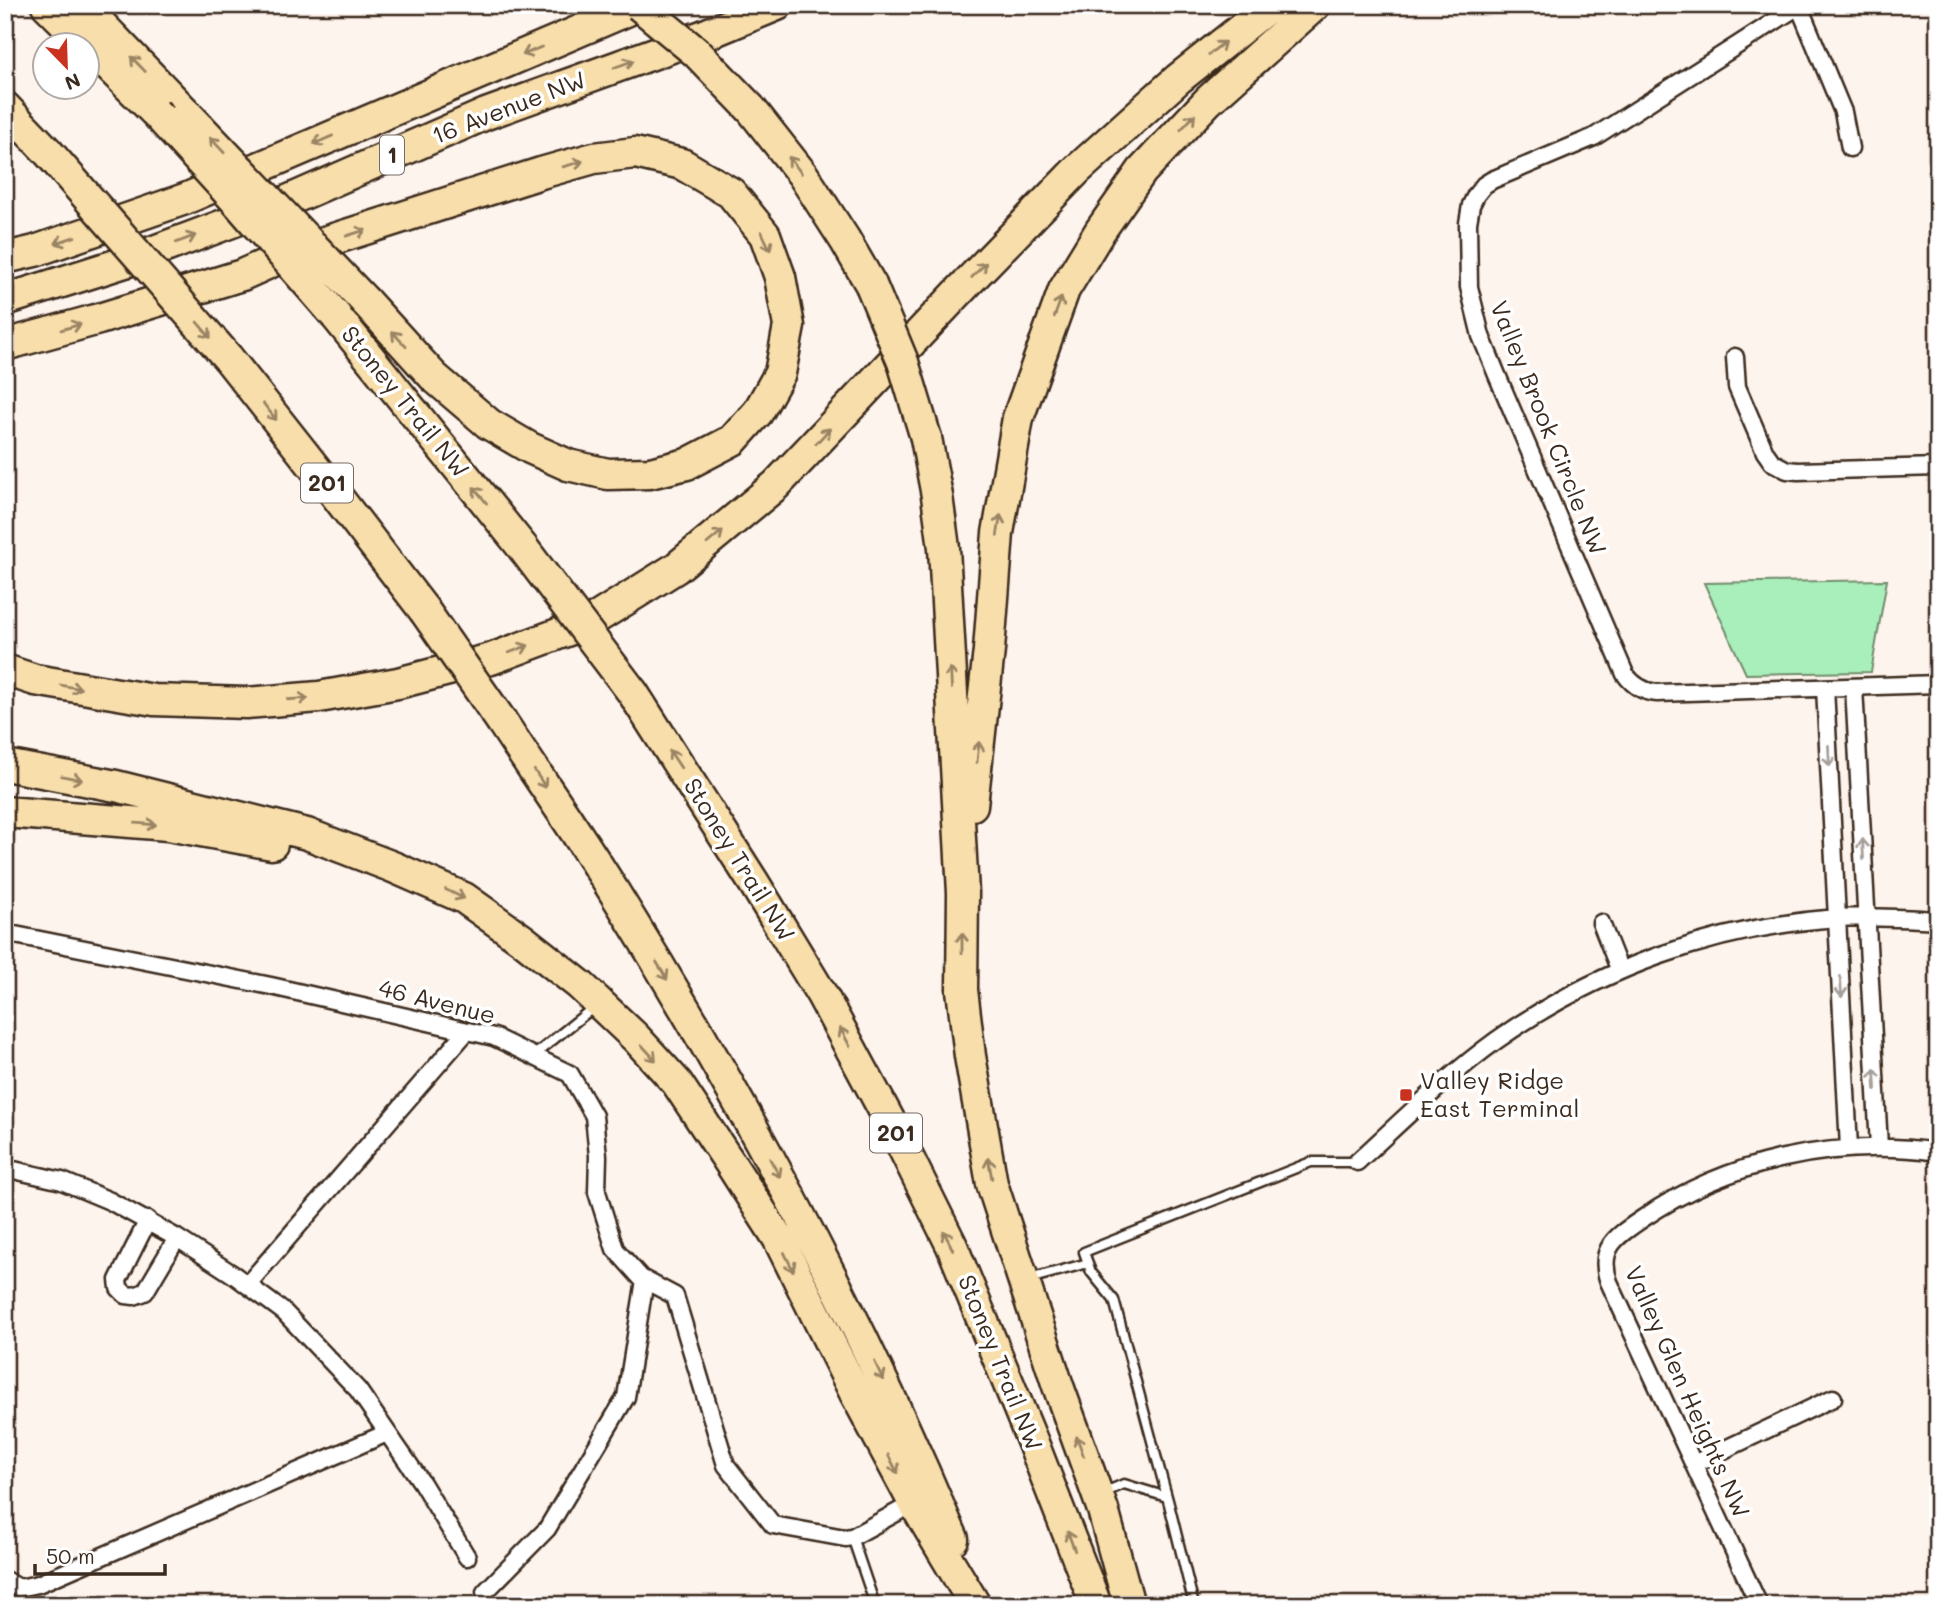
<svg xmlns="http://www.w3.org/2000/svg" width="1943" height="1610" font-family="Mali,sans-serif">
<rect width="100%" height="100%" fill="#fdf4ed"/>
<filter id="ink" filterUnits="userSpaceOnUse"><feTurbulence type="fractalNoise" baseFrequency=".0143" numOctaves="2"/><feDisplacementMap in="SourceGraphic" scale="14" xChannelSelector="R" yChannelSelector="G"/><feConvolveMatrix kernelMatrix="1 2 1 2 8 2 1 2 1" color-interpolation-filters="sRGB"/></filter>
<g filter="url(#ink)">
<path fill="#a8efbb" stroke="#728c6c" stroke-width="2" d="M 1887,580 L 1871,672 L 1746,674 L 1704,583 Z"/>
<g fill="none" stroke-linecap="round" stroke-linejoin="round">
<g stroke="#3b2a1e" stroke-width="13">
<path id="lane" d="M 533,1056 L 594,1007
M 1029,1279 L 1088,1263
M 1103,1493 L 1124,1484 L 1167,1497
M 852,1537 L 875,1605
M 1194,1605 L 1169,1504 L 1114,1300 L 1091,1272 L 1084,1252 L 1311,1162 L 1357,1162"/>
</g>
<g stroke="#3b2a1e" stroke-width="21">
<path id="street" d="M 1800,5 L 1594,137 L 1492,180 L 1484,185 L 1476,195 L 1471,205 L 1468,223 L 1469,287 L 1481,336 L 1497,375 L 1625,674 C 1633,685 1643,692 1657,693 L 1938,684
M 1799,6 L 1843,112 L 1850,148
M 1735,357 L 1737,387 L 1765,452 L 1772,462 L 1787,470 L 1798,471 L 1938,467
M 1854,687 L 1879,1147
M 1825,688 L 1849,1148
M 1601,923 L 1620,971
M 5,933 L 271,986 L 494,1037 L 570,1074 L 594,1116 L 598,1156 L 597,1192 L 615,1249 L 641,1278 L 675,1296 L 726,1465 L 773,1525 L 845,1538 L 852,1537 L 914,1503
M 1357,1162 C 1403,1120 1447,1076 1497,1040 C 1597,969 1715,927 1837,918 C 1871,916 1904,918 1938,920
M 5,1168 L 62,1181 L 110,1201 L 177,1238 L 234,1275 L 284,1312 L 358,1390 L 422,1483 L 467,1557
M 148,1220 L 118,1280 L 119,1288 L 126,1295 L 134,1296 L 145,1292 L 177,1238
M 247,1285 L 467,1031
M 1694,1464 L 1833,1398
M 5,1580 L 19,1588 L 38,1584 L 387,1433
M 485,1592 L 547,1529 L 626,1397 L 645,1280
M 1759,1605 L 1609,1282 C 1597,1248 1617,1236 1642,1219 C 1728,1160 1835,1138 1938,1152"/>
</g>
<g stroke="#3b2a1e" stroke-width="35">
<path id="highway" d="M 47,5 L 155,112
M 82,5 L 186,113
M 5,107 L 48,152
M 751,109 L 803,175 L 845,240 L 871,285
M 5,258 L 35,251 L 185,199 L 640,5
M 5,300 L 125,262 L 285,202 L 486,114 L 702,36 L 777,5
M 336,316 L 523,548
M 5,345 L 99,319 L 242,275 L 293,252 L 541,173 L 594,158 L 635,153 L 682,164 L 731,193 L 765,235 L 780,277 L 789,326 L 780,373 L 758,412 L 733,440 L 687,464 L 650,473 L 608,474 L 568,465 L 530,448 L 489,424 L 434,377 L 365,301
M 228,358 L 322,477 L 424,610
M 926,438 L 937,496 L 944,548 L 963,893 L 962,990 L 970,1056 L 992,1184 L 1058,1386 L 1103,1510 L 1129,1605
M 5,670 L 35,680 L 154,700 L 246,703 L 319,697 L 398,683 L 491,659 L 590,622 L 676,568 L 776,485 L 970,280 L 1077,170 L 1178,79 L 1271,5
M 633,693 L 754,883 L 822,995 L 894,1129 L 952,1246 L 1033,1443 L 1096,1605
M 502,722 C 540,780 580,836 616,895 C 744,1101 859,1315 953,1539
M 5,765 L 116,786 L 307,834 L 393,867 L 464,898 L 523,940 L 580,985 L 636,1038 L 677,1083 L 730,1163 L 778,1238 L 855,1393 L 914,1503 L 975,1605
M 972,805 L 989,650 L 998,533 L 1018,418 L 1064,290 L 1100,231 L 1142,171 L 1208,101 L 1315,5
M 5,812 L 168,825 L 272,844"/>
</g>
<use href="#lane" stroke="#fff" stroke-width="8"/>
<use href="#street" stroke="#fff" stroke-width="16"/>
<use href="#highway" stroke="#f8deab" stroke-width="30"/>
<g stroke="#3b2a1e" stroke-width="35" stroke-linecap="butt">
<path id="highway-bridge" d="M 639,5 L 697,53 L 751,109
M 155,112 L 238,203 L 336,316
M 186,113 L 365,301
M 48,152 L 228,358
M 871,285 L 903,362 L 926,438
M 523,548 L 633,693
M 424,610 L 502,722"/>
</g>
<use href="#highway-bridge" stroke="#f8deab" stroke-width="30"/>
</g>
<defs><path id="oneway-shaft" d="M-6 0H5M1.5-3L5.5 0L1.5 3" fill="none" stroke-width="1.6" stroke-linecap="round" stroke-linejoin="round" transform="scale(1.75)"/></defs>
<g stroke="#9a8464">
<use href="#oneway-shaft" transform="translate(1217 48) rotate(-38)"/>
<use href="#oneway-shaft" transform="translate(532 51) rotate(157)"/>
<use href="#oneway-shaft" transform="translate(138 64) rotate(-134)"/>
<use href="#oneway-shaft" transform="translate(624 64) rotate(-20)"/>
<use href="#oneway-shaft" transform="translate(1188 122) rotate(-47)"/>
<use href="#oneway-shaft" transform="translate(323 140) rotate(157)"/>
<use href="#oneway-shaft" transform="translate(217 145) rotate(-133)"/>
<use href="#oneway-shaft" transform="translate(573 164) rotate(-16)"/>
<use href="#oneway-shaft" transform="translate(795 165) rotate(-128)"/>
<use href="#oneway-shaft" transform="translate(356 233) rotate(-17)"/>
<use href="#oneway-shaft" transform="translate(186 239) rotate(-21)"/>
<use href="#oneway-shaft" transform="translate(65 240) rotate(161)"/>
<use href="#oneway-shaft" transform="translate(766 241) rotate(65)"/>
<use href="#oneway-shaft" transform="translate(979 270) rotate(-46)"/>
<use href="#oneway-shaft" transform="translate(1058 307) rotate(-70)"/>
<use href="#oneway-shaft" transform="translate(71 327) rotate(-16)"/>
<use href="#oneway-shaft" transform="translate(204 330) rotate(49)"/>
<use href="#oneway-shaft" transform="translate(399 339) rotate(-133)"/>
<use href="#oneway-shaft" transform="translate(270 412) rotate(52)"/>
<use href="#oneway-shaft" transform="translate(823 436) rotate(-47)"/>
<use href="#oneway-shaft" transform="translate(480 495) rotate(-129)"/>
<use href="#oneway-shaft" transform="translate(999 525) rotate(-81)"/>
<use href="#oneway-shaft" transform="translate(715 537) rotate(-40)"/>
<use href="#oneway-shaft" transform="translate(519 649) rotate(-21)"/>
<use href="#oneway-shaft" transform="translate(951 678) rotate(-93)"/>
<use href="#oneway-shaft" transform="translate(71 687) rotate(10)"/>
<use href="#oneway-shaft" transform="translate(298 699) rotate(-4)"/>
<use href="#oneway-shaft" transform="translate(978 752) rotate(-84)"/>
<use href="#oneway-shaft" transform="translate(675 759) rotate(-123)"/>
<use href="#oneway-shaft" transform="translate(72 778) rotate(11)"/>
<use href="#oneway-shaft" transform="translate(540 779) rotate(57)"/>
<use href="#oneway-shaft" transform="translate(146 824) rotate(5)"/>
<use href="#oneway-shaft" transform="translate(455 894) rotate(25)"/>
<use href="#oneway-shaft" transform="translate(962 943) rotate(-90)"/>
<use href="#oneway-shaft" transform="translate(662 971) rotate(59)"/>
<use href="#oneway-shaft" transform="translate(845 1037) rotate(-118)"/>
<use href="#oneway-shaft" transform="translate(649 1053) rotate(48)"/>
<use href="#oneway-shaft" transform="translate(775 1168) rotate(61)"/>
<use href="#oneway-shaft" transform="translate(990 1168) rotate(-100)"/>
<use href="#oneway-shaft" transform="translate(948 1240) rotate(-116)"/>
<use href="#oneway-shaft" transform="translate(789 1262) rotate(64)"/>
<use href="#oneway-shaft" transform="translate(879 1371) rotate(65)"/>
<use href="#oneway-shaft" transform="translate(1080 1446) rotate(-110)"/>
<use href="#oneway-shaft" transform="translate(893 1464) rotate(62)"/>
<use href="#oneway-shaft" transform="translate(1071 1541) rotate(-111)"/>
</g>
<g stroke="#a79f9a">
<use href="#oneway-shaft" transform="translate(1829 756) rotate(87)"/>
<use href="#oneway-shaft" transform="translate(1863 849) rotate(-93)"/>
<use href="#oneway-shaft" transform="translate(1841 987) rotate(87)"/>
<use href="#oneway-shaft" transform="translate(1875 1079) rotate(-93)"/>
</g>
</g>
<rect fill="#c8321e" stroke="#fff" stroke-width="2.5" x="1399" y="1088" width="14" height="14" rx="3.5"/>
<g text-anchor="middle" stroke-width="7" stroke-linejoin="round" paint-order="stroke">
<g fill="#fff" stroke="#766a62" stroke-width="2">
<rect x="380" y="135.5" width="24" height="39" rx="5"/>
<rect x="301" y="463.5" width="52" height="39" rx="5"/>
<rect x="870" y="1113.5" width="52" height="39" rx="5"/>
</g>
<g font-size="23" font-weight="bold" fill="#3b2a1e">
<text x="392" y="163">1</text>
<text x="327" y="491">201</text>
<text x="896" y="1141">201</text>
</g>
<g font-size="24" fill="#3b2a1e" stroke="#fff">
<text transform="translate(509 108) rotate(-21)" y="8">16 Avenue NW</text>
<text transform="translate(405 402) rotate(51)" y="8">Stoney Trail NW</text>
<text transform="translate(1548 428) rotate(68)" y="8">Valley Brook Circle NW</text>
<text transform="translate(739 860) rotate(58)" y="8">Stoney Trail NW</text>
<text transform="translate(437 1002) rotate(14)" y="8">46 Avenue</text>
<text transform="translate(1000 1363) rotate(68)" y="8">Stoney Trail NW</text>
<text transform="translate(1687 1392) rotate(66)" y="8">Valley Glen Heights NW</text>
</g>
<g font-size="24" fill="#3b2a1e" stroke="#fff" text-anchor="start">
<text x="1420" y="1089">Valley Ridge<tspan x="1420" dy="28">East Terminal</tspan></text>
</g>
</g>
<rect width="1943" height="1610" fill="none" stroke="#fff" stroke-width="28"/>
<rect x="14" y="14" width="1915" height="1582" fill="none" stroke="#3b2a1e" stroke-width="2.5" filter="url(#ink)"/>
<g transform="translate(66 66) rotate(157)"><circle r="33" fill="#ffffff" stroke="#b1aaa5" stroke-width="2"/>
<path d="M0-5L12 26L0 18L-12 26Z" fill="#c8321e"/>
<text y="-10" font-size="19" font-weight="bold" text-anchor="middle" fill="#3b2a1e">N</text>
</g>
<path d="M35 1564v10h130v-10" fill="none" stroke="#3b2a1e" stroke-width="3.5"/>
<text x="46" y="1564" font-size="21" fill="#3b2a1e" stroke="#ffffff" stroke-width="5" paint-order="stroke">50 m</text>
</svg>
